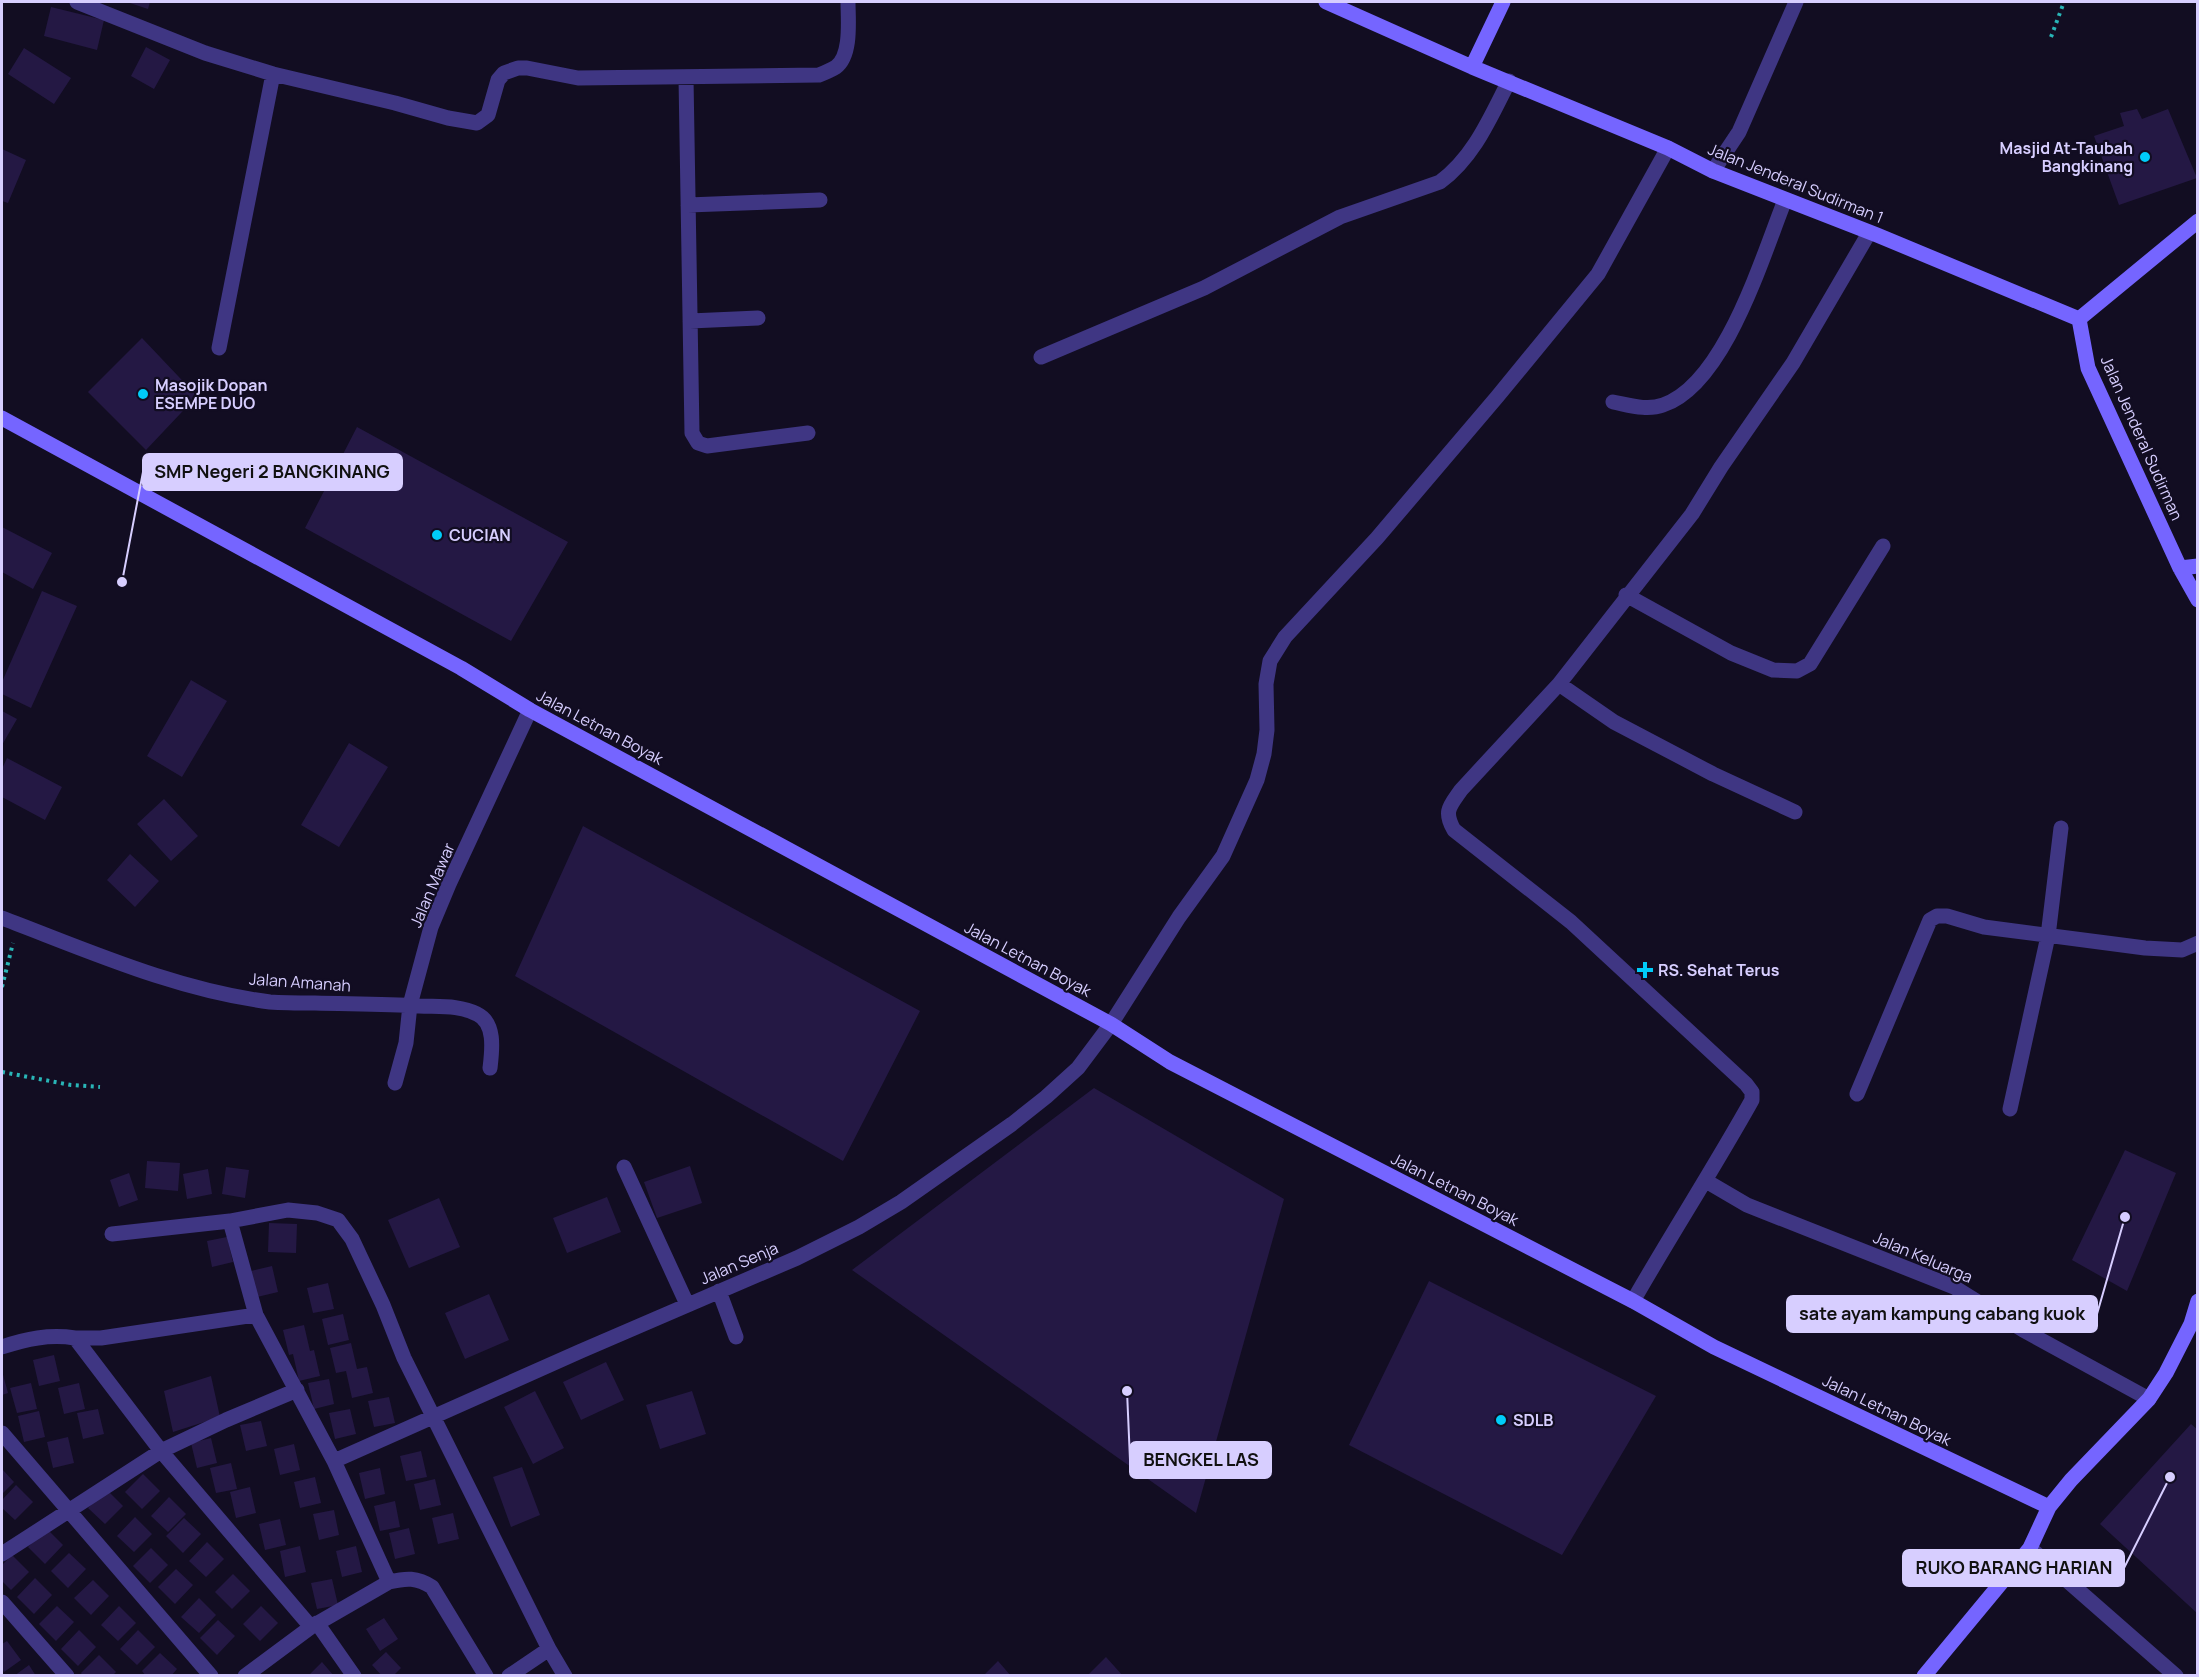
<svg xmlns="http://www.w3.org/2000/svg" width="2199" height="1677" font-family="Manrope,sans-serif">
<rect width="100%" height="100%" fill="#120d22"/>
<path fill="#241844" d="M 127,2 L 150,2 L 148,9 Z
M 51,7 L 104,20 L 97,50 L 44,36 Z
M 146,47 L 170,60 L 154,89 L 131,76 Z
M 24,48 L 71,78 L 54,104 L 8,74 Z
M 2137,109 L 2142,119 L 2168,109 L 2197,178 L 2119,205 L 2094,136 L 2124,126 L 2120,113 Z
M 2,149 L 26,160 L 8,203 L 2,201 Z
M 142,338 L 197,396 L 146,450 L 88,392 Z
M 357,427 L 568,542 L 511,641 L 305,528 Z
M 2,527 L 52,553 L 33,589 L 2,572 Z
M 42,591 L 77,606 L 31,708 L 2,694 L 2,682 Z
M 191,680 L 227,701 L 182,777 L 147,756 Z
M 2,711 L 17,719 L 2,745 Z
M 349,743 L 388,767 L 339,847 L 301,825 Z
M 7,758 L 62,787 L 45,820 L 2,797 L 2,769 Z
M 164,799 L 198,836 L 171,861 L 137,824 Z
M 583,826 L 920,1011 L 843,1161 L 515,976 Z
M 130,854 L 159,881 L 135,907 L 107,880 Z
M 1094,1088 L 1284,1199 L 1196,1513 L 852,1270 Z
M 2125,1150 L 2176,1173 L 2127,1291 L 2072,1260 Z
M 147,1161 L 180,1163 L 178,1191 L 145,1188 Z
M 690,1166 L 702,1203 L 657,1218 L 644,1182 Z
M 226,1167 L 249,1170 L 245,1198 L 222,1194 Z
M 208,1169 L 212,1194 L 187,1199 L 183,1174 Z
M 129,1173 L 138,1200 L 119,1207 L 110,1180 Z
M 607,1197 L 621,1232 L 567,1253 L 553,1218 Z
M 439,1198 L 460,1247 L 409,1268 L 388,1220 Z
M 269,1223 L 297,1224 L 296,1253 L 268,1252 Z
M 227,1237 L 233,1262 L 212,1267 L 207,1241 Z
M 272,1266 L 278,1292 L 257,1297 L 251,1271 Z
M 1429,1281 L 1656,1396 L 1562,1555 L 1349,1445 Z
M 328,1283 L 334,1309 L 313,1313 L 307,1288 Z
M 489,1294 L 509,1340 L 465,1359 L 445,1313 Z
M 343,1314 L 349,1340 L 328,1345 L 322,1319 Z
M 304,1325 L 310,1351 L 314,1350 L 320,1376 L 299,1381 L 293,1354 L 289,1355 L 283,1330 Z
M 351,1343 L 357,1369 L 367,1367 L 373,1393 L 352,1398 L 346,1371 L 336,1373 L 330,1348 Z
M 54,1355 L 60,1381 L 39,1386 L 33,1360 Z
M 606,1362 L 624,1400 L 581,1420 L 563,1382 Z
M 2,1371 L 8,1393 L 2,1395 Z
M 211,1376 L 220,1417 L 173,1432 L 164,1391 Z
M 329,1379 L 334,1404 L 314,1409 L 308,1383 Z
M 31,1383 L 37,1409 L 17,1413 L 10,1388 Z
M 79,1383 L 85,1409 L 64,1414 L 58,1388 Z
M 535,1391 L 564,1448 L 533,1464 L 504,1407 Z
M 692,1391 L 706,1434 L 660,1449 L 646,1405 Z
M 389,1397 L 395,1423 L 374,1427 L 368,1401 Z
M 98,1409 L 104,1434 L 83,1439 L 77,1413 Z
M 350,1409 L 356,1434 L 335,1439 L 329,1413 Z
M 39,1411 L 45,1437 L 24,1442 L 18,1416 Z
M 261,1421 L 267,1446 L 246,1451 L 240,1425 Z
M 2191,1424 L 2198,1430 L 2198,1614 L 2100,1524 Z
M 68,1437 L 74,1463 L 53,1468 L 47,1442 Z
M 211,1438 L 217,1463 L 197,1468 L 191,1443 Z
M 294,1444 L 300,1470 L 280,1475 L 274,1449 Z
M 421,1451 L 427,1477 L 406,1481 L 400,1456 Z
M 231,1463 L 237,1489 L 216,1493 L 210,1468 Z
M 522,1467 L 540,1515 L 511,1527 L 493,1477 Z
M 380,1468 L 385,1494 L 365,1499 L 359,1473 Z
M 2,1469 L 14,1482 L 2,1494 Z
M 143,1474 L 160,1491 L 142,1509 L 125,1492 Z
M 315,1477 L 321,1503 L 300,1508 L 294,1482 Z
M 435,1479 L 441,1505 L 420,1510 L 414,1484 Z
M 16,1485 L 33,1502 L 15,1520 L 2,1508 L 2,1500 Z
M 250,1487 L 256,1513 L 236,1518 L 230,1492 Z
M 106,1489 L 123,1506 L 105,1524 L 88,1508 Z
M 169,1497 L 186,1514 L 168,1532 L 151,1516 Z
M 395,1501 L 400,1527 L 380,1531 L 374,1506 Z
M 334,1510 L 339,1535 L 319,1540 L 313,1514 Z
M 453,1513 L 459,1539 L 438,1544 L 432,1518 Z
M 135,1517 L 152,1534 L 134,1552 L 117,1536 Z
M 184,1518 L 201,1534 L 183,1553 L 166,1536 Z
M 280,1519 L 286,1545 L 265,1550 L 259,1524 Z
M 46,1528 L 63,1545 L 45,1564 L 28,1547 Z
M 409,1528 L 415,1554 L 395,1559 L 389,1533 Z
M 207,1542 L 224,1559 L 206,1577 L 189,1561 Z
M 300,1546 L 306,1572 L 285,1577 L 280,1551 Z
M 356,1546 L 362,1572 L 342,1577 L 336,1551 Z
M 151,1548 L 168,1565 L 150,1583 L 133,1566 Z
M 69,1553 L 86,1569 L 68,1588 L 51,1571 Z
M 12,1555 L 29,1572 L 11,1590 L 2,1581 L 2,1565 Z
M 176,1569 L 193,1585 L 175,1604 L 158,1587 Z
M 233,1574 L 250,1591 L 232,1609 L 215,1592 Z
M 35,1578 L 52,1595 L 34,1614 L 17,1597 Z
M 332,1579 L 338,1605 L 317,1609 L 311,1583 Z
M 93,1580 L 109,1596 L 91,1615 L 74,1598 Z
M 199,1598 L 216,1615 L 199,1633 L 181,1617 Z
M 57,1606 L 74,1622 L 56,1641 L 39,1624 Z
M 119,1606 L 136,1623 L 118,1641 L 101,1625 Z
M 261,1606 L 278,1623 L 260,1641 L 243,1624 Z
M 384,1618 L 398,1639 L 380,1651 L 366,1629 Z
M 218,1620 L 235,1636 L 217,1655 L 200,1638 Z
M 79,1630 L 96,1647 L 78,1666 L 61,1649 Z
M 138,1630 L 155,1647 L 137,1665 L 120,1649 Z
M 7,1641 L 21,1660 L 4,1672 L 2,1668 L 2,1644 Z
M 386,1652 L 401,1668 L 393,1676 L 382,1676 L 372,1665 Z
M 160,1653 L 177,1669 L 171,1676 L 146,1676 L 142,1671 Z
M 99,1655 L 116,1672 L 112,1676 L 83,1676 L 81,1673 Z
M 1106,1657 L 1123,1676 L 1087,1676 Z
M 998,1661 L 1011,1676 L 983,1676 Z
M 322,1662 L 334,1676 L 308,1676 Z
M 29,1665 L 36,1676 L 14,1676 Z"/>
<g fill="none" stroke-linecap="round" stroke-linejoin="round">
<path stroke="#29b5b7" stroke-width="4" stroke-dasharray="3 4.5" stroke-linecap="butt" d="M 2051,37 L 2064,2
M 2,987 L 13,943
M 2,1072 L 71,1085 L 100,1087"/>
<path stroke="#3f3683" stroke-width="15" d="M 77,2 L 205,53 L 273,74 L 395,103 L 448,118 L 477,123 L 488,115 L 498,80 L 504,73 L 518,68 L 527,68 L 578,78 L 819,75 C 824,73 831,70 836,67 C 852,55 848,19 848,2
M 686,78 L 692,433 L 698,443 L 707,446 L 808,433
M 1713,171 L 1739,132 L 1796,2
M 688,205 L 820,200
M 690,321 L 758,318
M 219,348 L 273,74
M 1041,357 L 1204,288 L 1340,217 L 1440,182 C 1474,157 1490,118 1509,81
M 1613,402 C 1629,405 1647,411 1663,405 C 1725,384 1762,257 1785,200
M 1626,595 L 1731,653 L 1773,670 L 1797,671 L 1810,664 L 1883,546
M 1559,684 L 1614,722 L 1713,774 L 1795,812
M 2,918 C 89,951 176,990 270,1002 C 284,1003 300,1003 315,1003 C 350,1004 385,1004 419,1006 C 439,1007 460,1005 477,1014 C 496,1023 492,1051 490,1068
M 395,1083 L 406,1043 L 410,1005 L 431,927 L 449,884 L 530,710
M 1857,1094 L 1930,920 L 1937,916 L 1947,916 L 1984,927 L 2145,948 L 2182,950 L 2198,943
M 2010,1109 L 2048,936 L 2061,828
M 624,1167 L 687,1304
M 1706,1181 L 1747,1205 L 1954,1287 L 2023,1330 L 2149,1399
M 230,1221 L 256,1315 L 334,1461 L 389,1582 C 406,1578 417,1577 432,1587 L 486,1676
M 112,1234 L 230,1221 L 288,1210 L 317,1213 L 338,1220 L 352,1239 L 383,1305 L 404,1358 L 549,1649
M 719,1291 L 736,1337
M 1633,1301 C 1672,1233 1714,1168 1752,1100 L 1752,1092 L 1746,1084 L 1571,922 L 1454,830 C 1443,811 1450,806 1461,790 L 1559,684 L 1692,514 L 1721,467 L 1793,363 L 1869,233
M 75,1338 L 101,1338 L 256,1315
M 2,1347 C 26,1339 49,1334 75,1338 L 161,1451 L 226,1420 L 297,1390
M 2,1433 L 211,1676
M 334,1461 L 581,1351 L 797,1258 L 859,1227 L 901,1202 L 1012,1124 L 1046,1097 L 1078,1068 L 1111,1024 L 1179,917 L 1223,856 L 1257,780 L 1264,754 L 1267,730 L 1266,684 L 1270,661 L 1285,637 L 1377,538 L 1497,397 L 1598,274 L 1668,148
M 2030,1548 L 2176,1676
M 2,1554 L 161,1451 L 311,1627
M 2,1602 L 67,1676
M 317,1623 L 354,1676
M 245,1676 L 311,1627 L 389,1582
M 509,1676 L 549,1649 L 565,1676"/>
<path stroke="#7565ff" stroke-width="15" d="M 1326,2 L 1472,67 L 1668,148 L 1713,171 L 1877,235 L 2079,319 L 2198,221
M 1472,67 L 1503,2
M 2079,319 L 2088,368 L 2180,568 L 2198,600
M 2,418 L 461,668 L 530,710 L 1111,1024 L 1170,1062 L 1633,1301 L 1714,1347 L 2049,1507
M 2180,568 L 2198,566
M 1924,1676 L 2030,1548 L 2049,1507 L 2071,1480 L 2149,1399 L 2166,1373 L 2191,1324 L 2198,1301"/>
</g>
<g fill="#00ccf9" stroke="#120d22" stroke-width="2">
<circle cx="2145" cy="157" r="6"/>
<circle cx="143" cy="394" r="6"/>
<circle cx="437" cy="535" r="6"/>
<path d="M1642 961h6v6h6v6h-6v6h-6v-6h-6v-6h6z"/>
<circle cx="1501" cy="1420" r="6"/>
</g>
<g text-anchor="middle" stroke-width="4.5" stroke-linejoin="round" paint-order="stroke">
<g font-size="16" font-weight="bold" fill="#d7ceff" stroke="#120d22" text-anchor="start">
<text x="2133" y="154" text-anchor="end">Masjid At-Taubah<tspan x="2133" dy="18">Bangkinang</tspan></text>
<text x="155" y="391">Masojik Dopan<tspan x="155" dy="18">ESEMPE DUO</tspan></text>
<text x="449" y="541">CUCIAN</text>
<text x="1658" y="976">RS. Sehat Terus</text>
<text x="1513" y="1426">SDLB</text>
</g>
<g font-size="16" fill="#d7ceff" stroke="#120d22">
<text transform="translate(1796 183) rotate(22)" y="6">Jalan Jenderal Sudirman 1</text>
<text transform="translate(2142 438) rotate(66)" y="6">Jalan Jenderal Sudirman</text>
<text transform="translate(600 727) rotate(28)" y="6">Jalan Letnan Boyak</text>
<text transform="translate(432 885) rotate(-67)" y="6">Jalan Mawar</text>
<text transform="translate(1028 959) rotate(28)" y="6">Jalan Letnan Boyak</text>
<text transform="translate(300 982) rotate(4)" y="6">Jalan Amanah</text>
<text transform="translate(1455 1189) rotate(27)" y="6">Jalan Letnan Boyak</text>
<text transform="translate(1923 1257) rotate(23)" y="6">Jalan Keluarga</text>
<text transform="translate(739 1263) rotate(-23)" y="6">Jalan Senja</text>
<text transform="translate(1887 1410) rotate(26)" y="6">Jalan Letnan Boyak</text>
</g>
</g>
<path fill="none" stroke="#d7ceff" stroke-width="2" d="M122 582L143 472M2125 1217L2097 1314M1127 1391L1130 1460M2170 1477L2124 1568"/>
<g fill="#d7ceff" stroke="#120d22" stroke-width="2">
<circle cx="122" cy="582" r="6"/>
<circle cx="2125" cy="1217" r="6"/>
<circle cx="1127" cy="1391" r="6"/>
<circle cx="2170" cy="1477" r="6"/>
</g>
<g fill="#d7ceff" stroke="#d7ceff" stroke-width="2">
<rect x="143" y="454" width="259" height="36" rx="6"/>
<rect x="1787" y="1296" width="310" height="36" rx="6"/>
<rect x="1130" y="1442" width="141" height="36" rx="6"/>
<rect x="1903" y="1550" width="221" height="36" rx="6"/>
</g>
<g font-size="18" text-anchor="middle" font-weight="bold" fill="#111">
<text x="272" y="478">SMP Negeri 2 BANGKINANG</text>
<text x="1942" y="1320">sate ayam kampung cabang kuok</text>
<text x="1201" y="1466">BENGKEL LAS</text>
<text x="2014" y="1574">RUKO BARANG HARIAN</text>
</g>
<rect width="2199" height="1677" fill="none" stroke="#d7ceff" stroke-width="6"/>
</svg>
